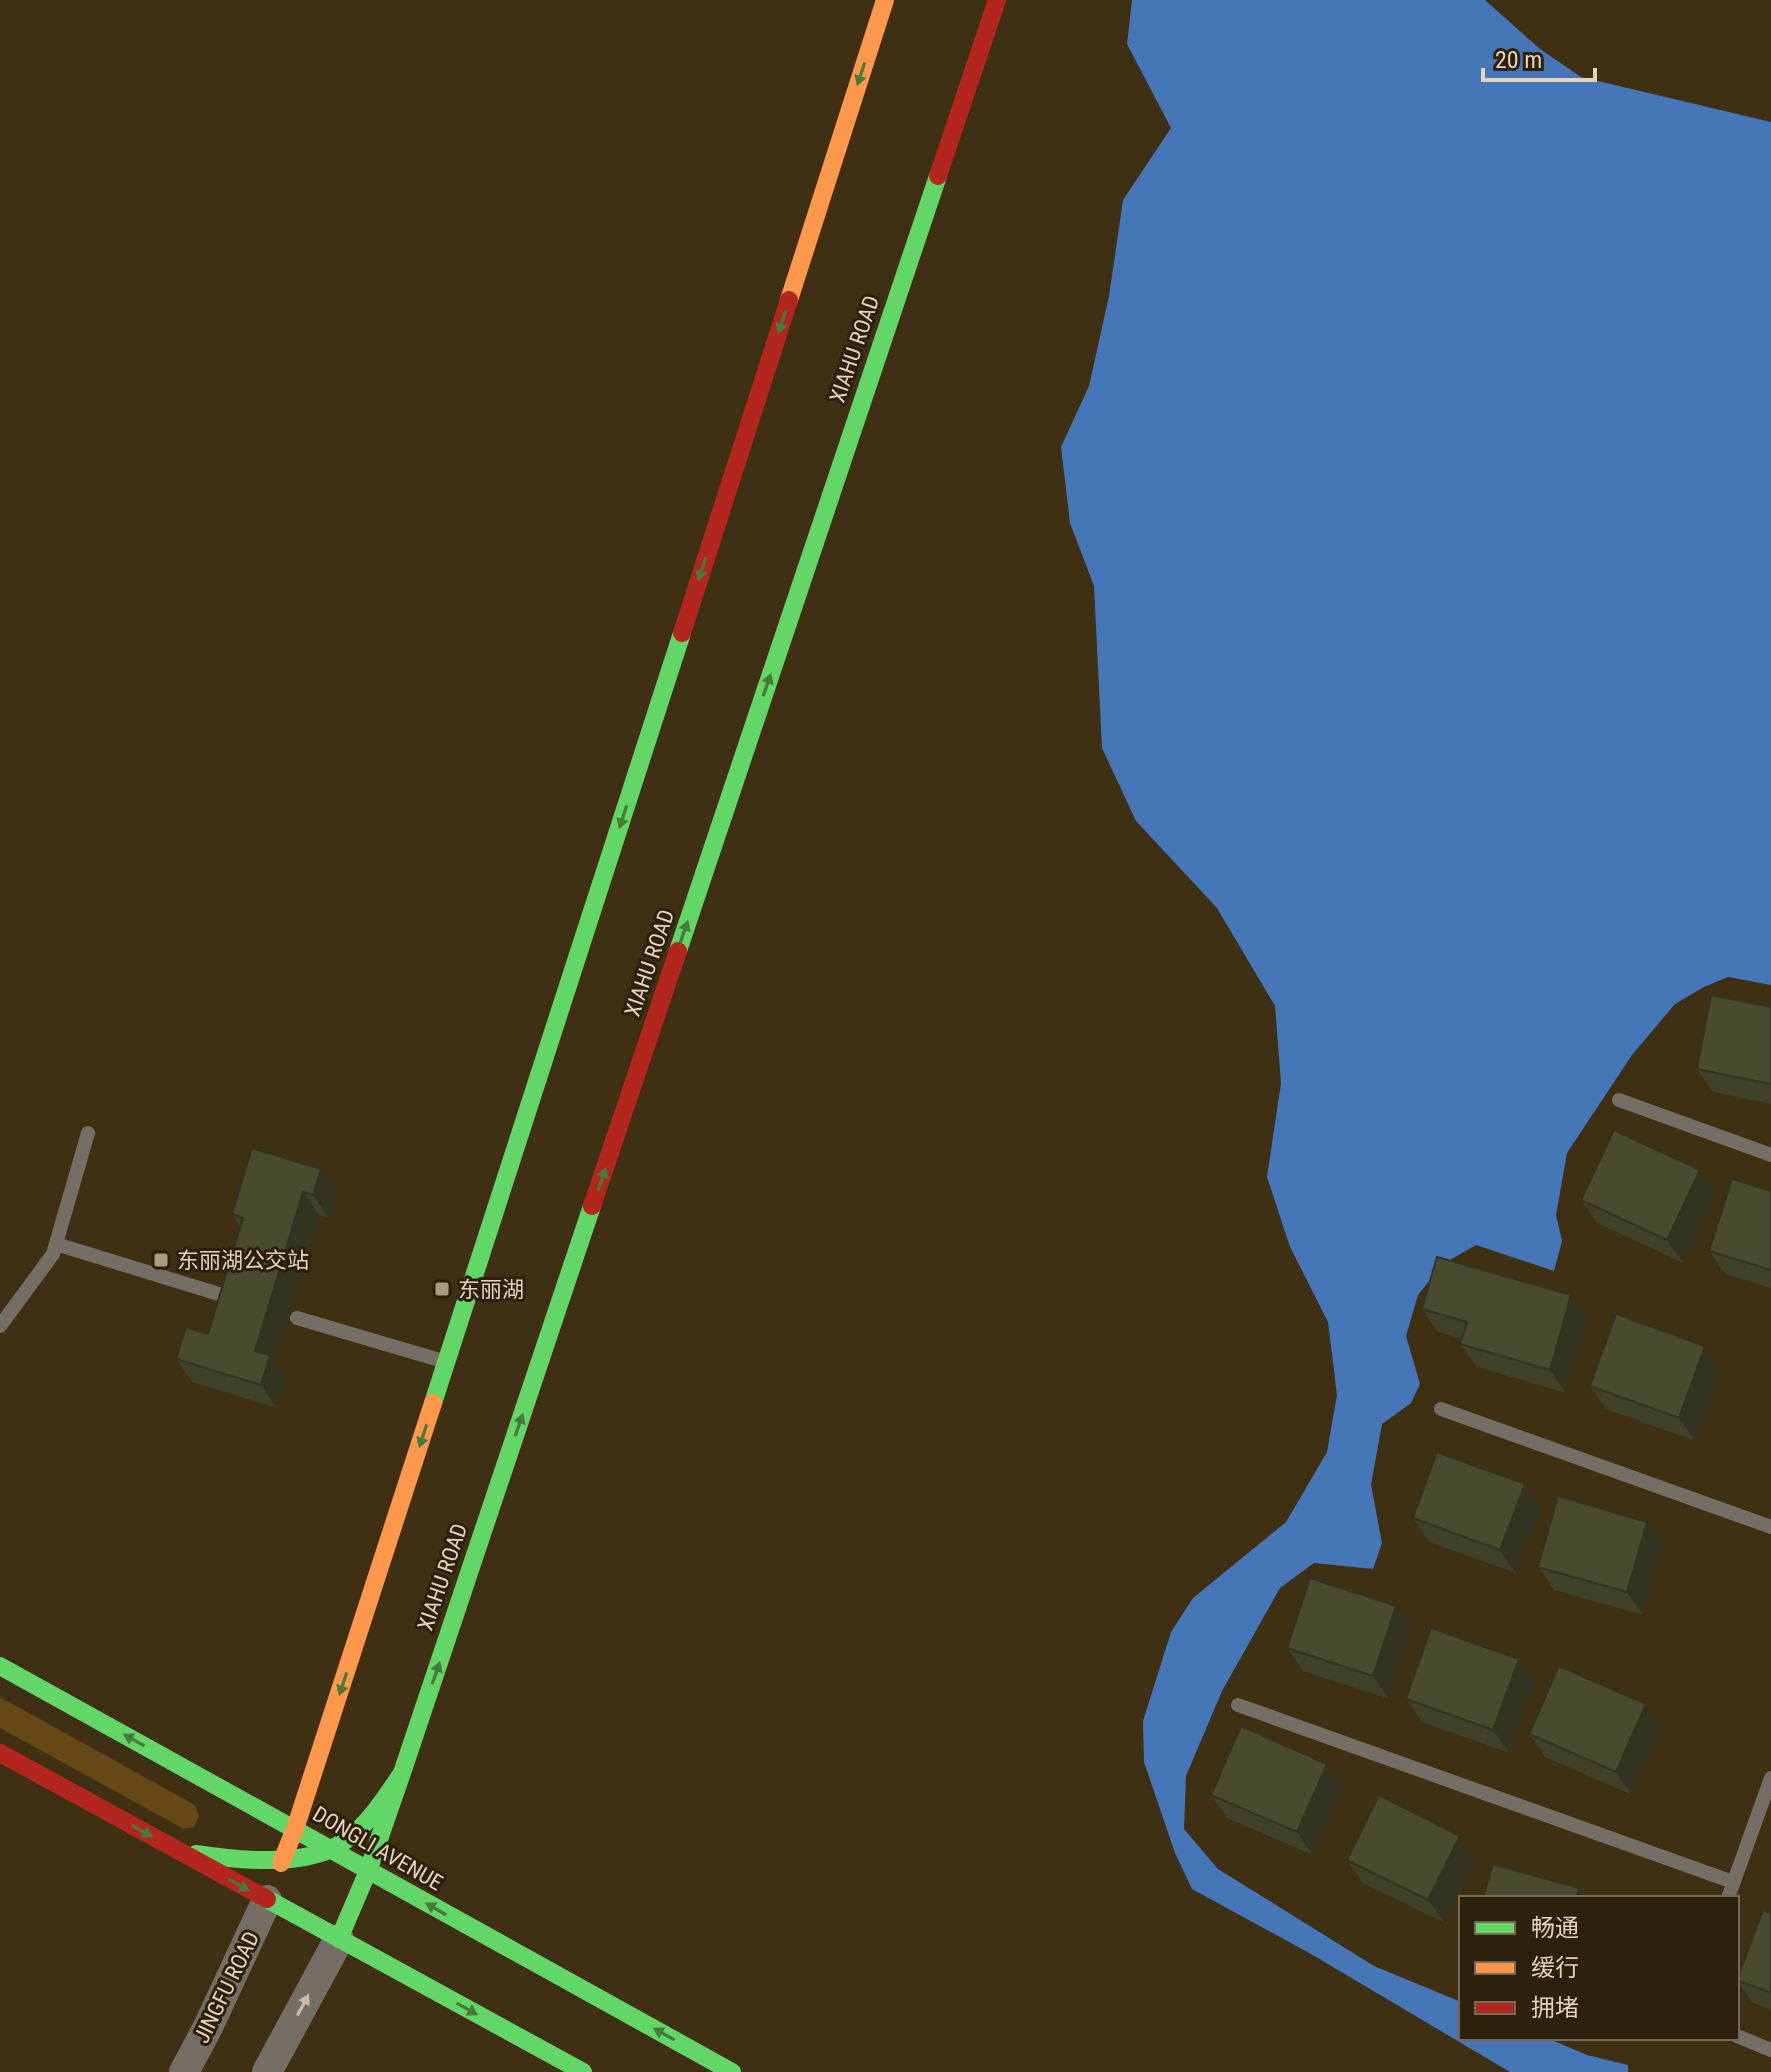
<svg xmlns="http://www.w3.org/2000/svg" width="1771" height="2072" font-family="'Roboto Condensed','Noto Sans SC',sans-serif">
<rect width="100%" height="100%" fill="#3f2f13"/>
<path fill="#654816" d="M 0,1697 L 195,1805 L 199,1816 L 194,1827 L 184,1829 L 0,1728 Z"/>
<path fill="#4576b8" d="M 1132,0 L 1485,0 L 1540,49 L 1581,77 L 1771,122 L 1771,985 L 1728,977 L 1704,987 L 1675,1004 L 1632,1055 L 1567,1153 L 1556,1215 L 1562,1241 L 1554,1271 L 1476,1245 L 1443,1264 L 1418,1295 L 1406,1336 L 1420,1384 L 1411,1403 L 1382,1424 L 1371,1485 L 1382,1543 L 1373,1569 L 1314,1563 L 1280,1588 L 1222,1691 L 1186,1776 L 1184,1829 L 1218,1869 L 1374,1966 L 1461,2002 L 1461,2038 L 1547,2038 L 1587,2055 L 1628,2065 L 1628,2072 L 1510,2072 L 1311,1954 L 1192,1889 L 1175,1853 L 1144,1762 L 1143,1721 L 1171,1632 L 1193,1598 L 1286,1522 L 1327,1452 L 1337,1395 L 1328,1322 L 1290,1247 L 1267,1177 L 1281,1083 L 1275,1006 L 1217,908 L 1136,821 L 1102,748 L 1094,586 L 1070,523 L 1061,447 L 1089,386 L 1109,296 L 1123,200 L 1171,128 L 1127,44 Z"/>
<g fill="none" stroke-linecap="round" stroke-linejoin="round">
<path stroke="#756e64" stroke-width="14" d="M 1619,1100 L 1771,1155
M 56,1244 L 235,1299
M 297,1318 L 443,1361
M 0,1326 L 53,1254 L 88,1133
M 1441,1409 L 1771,1527
M 1238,1705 L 1733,1882
M 1728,1898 L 1771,1778
M 1737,2036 L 1771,2050"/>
<path stroke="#756e64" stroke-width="30" d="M 184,2072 L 208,2027 L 267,1900
M 267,2072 L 339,1939"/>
<path stroke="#63d668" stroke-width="18" d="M 678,951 L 938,176
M 433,1403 L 682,633
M 0,1666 L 732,2072
M 196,1854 C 235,1860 294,1866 331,1849 C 363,1834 383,1801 402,1773
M 267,1899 L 583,2072
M 339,1939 L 368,1871 L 402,1773 L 592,1206"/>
<path stroke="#ff974d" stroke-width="18" d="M 789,300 L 885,0
M 281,1863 L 295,1829 L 433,1403"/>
<path stroke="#b3261e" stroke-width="18" d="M 938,176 L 997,0
M 682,633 L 789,300
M 592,1206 L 678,951
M 0,1753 L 267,1899"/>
</g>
<path fill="#3f4028" d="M 1771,1007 L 1771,1104 L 1713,1092 L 1697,1069 Z
M 252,1148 L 337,1192 L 329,1218 L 319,1215 L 275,1363 L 286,1378 L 277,1408 L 192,1382 L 176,1359 L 208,1334 L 240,1227 L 232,1214 Z
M 1700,1170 L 1716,1193 L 1683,1263 L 1597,1223 L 1581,1200 Z
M 1771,1191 L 1771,1288 L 1725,1274 L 1709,1251 Z
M 1422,1309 L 1587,1318 L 1566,1393 L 1477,1367 L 1460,1344 L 1462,1339 L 1438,1332 Z
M 1721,1369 L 1695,1441 L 1606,1409 L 1590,1386 Z
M 1541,1507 L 1516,1573 L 1429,1542 L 1413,1518 Z
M 1647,1522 L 1663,1545 L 1643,1615 L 1554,1590 L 1538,1567 Z
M 1396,1606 L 1412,1629 L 1389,1699 L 1303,1671 L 1287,1648 Z
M 1535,1682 L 1509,1753 L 1422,1722 L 1406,1699 Z
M 1646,1704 L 1662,1727 L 1632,1795 L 1545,1757 L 1529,1734 Z
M 1327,1764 L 1343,1787 L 1313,1855 L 1227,1818 L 1211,1795 Z
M 1460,1836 L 1476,1859 L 1445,1923 L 1363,1883 L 1347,1860 Z
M 1771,1913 L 1771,2010 L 1752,2002 L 1737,1981 L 1737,1977 Z"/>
<path fill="#333420" d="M 321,1169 L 337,1192 L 329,1218 L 313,1195 Z
M 1700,1170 L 1716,1193 L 1683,1263 L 1667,1240 Z
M 303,1192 L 319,1215 L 275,1363 L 286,1378 L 277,1408 L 261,1385 L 255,1351 Z
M 1571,1295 L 1587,1318 L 1566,1393 L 1550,1370 Z
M 1705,1346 L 1721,1369 L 1695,1441 L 1679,1418 Z
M 1525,1484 L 1541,1507 L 1516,1573 L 1500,1550 Z
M 1647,1522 L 1663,1545 L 1643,1615 L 1627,1592 Z
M 1396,1606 L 1412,1629 L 1389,1699 L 1373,1676 Z
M 1519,1659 L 1535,1682 L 1509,1753 L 1493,1730 Z
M 1646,1704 L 1662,1727 L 1632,1795 L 1616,1772 Z
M 1327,1764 L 1343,1787 L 1313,1855 L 1297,1832 Z
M 1460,1836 L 1476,1859 L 1445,1923 L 1428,1900 Z
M 1579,1888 L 1586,1898 L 1576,1898 Z"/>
<path fill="#494b2e" stroke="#333420" stroke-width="2" d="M 1711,995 L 1771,1007 L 1771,1084 L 1697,1069 Z
M 1614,1130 L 1700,1170 L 1667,1240 L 1581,1200 Z
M 252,1148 L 321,1169 L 313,1195 L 303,1192 L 255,1351 L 270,1355 L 261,1385 L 176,1359 L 186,1327 L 208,1334 L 243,1218 L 232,1214 Z
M 1732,1179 L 1771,1191 L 1771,1270 L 1709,1251 Z
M 1437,1257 L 1571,1295 L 1550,1370 L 1460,1344 L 1467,1322 L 1422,1309 Z
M 1616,1314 L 1705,1346 L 1679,1418 L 1590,1386 Z
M 1437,1452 L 1525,1484 L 1500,1550 L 1413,1518 Z
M 1558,1496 L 1647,1522 L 1627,1592 L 1538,1567 Z
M 1310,1578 L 1396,1606 L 1373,1676 L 1287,1648 Z
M 1431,1628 L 1519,1659 L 1493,1730 L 1406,1699 Z
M 1559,1666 L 1646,1704 L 1616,1772 L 1529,1734 Z
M 1241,1726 L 1327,1764 L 1297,1832 L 1211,1795 Z
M 1379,1795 L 1460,1836 L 1428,1900 L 1347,1860 Z
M 1493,1864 L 1579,1888 L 1576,1898 L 1483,1898 Z
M 1763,1910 L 1771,1913 L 1771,1993 L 1737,1980 Z"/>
<defs><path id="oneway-solid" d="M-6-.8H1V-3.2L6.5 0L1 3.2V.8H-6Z" transform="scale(2)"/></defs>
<g fill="#487b3a">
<use href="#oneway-solid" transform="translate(861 74) rotate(108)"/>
<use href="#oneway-solid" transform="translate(782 322) rotate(108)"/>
<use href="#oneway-solid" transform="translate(702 569) rotate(108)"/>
<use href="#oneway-solid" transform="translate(767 685) rotate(-71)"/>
<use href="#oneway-solid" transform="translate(623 817) rotate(108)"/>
<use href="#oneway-solid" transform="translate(684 932) rotate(-71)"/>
<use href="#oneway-solid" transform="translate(602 1179) rotate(-71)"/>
<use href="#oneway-solid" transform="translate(519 1425) rotate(-71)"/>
<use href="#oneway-solid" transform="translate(423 1436) rotate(108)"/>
<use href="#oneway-solid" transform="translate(436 1673) rotate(-71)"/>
<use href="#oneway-solid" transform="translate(343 1684) rotate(108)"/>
<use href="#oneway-solid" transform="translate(134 1740) rotate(-151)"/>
<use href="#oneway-solid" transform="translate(142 1831) rotate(29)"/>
<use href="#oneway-solid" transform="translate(239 1885) rotate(29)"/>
<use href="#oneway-solid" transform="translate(436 1909) rotate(-150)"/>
<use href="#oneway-solid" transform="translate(467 2009) rotate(29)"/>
<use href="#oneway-solid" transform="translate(664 2034) rotate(-151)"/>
</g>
<use fill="#c9baa5" href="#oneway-solid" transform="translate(303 2005) rotate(-62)"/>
<g fill="#ab9a80" stroke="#2d200c" stroke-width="3">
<rect x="153" y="1252" width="16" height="16" rx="4"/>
<rect x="434" y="1281" width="16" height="16" rx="4"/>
</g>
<g text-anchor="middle" stroke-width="6" stroke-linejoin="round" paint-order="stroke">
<g font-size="22" fill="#e5d4bb" stroke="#2d200c">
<text transform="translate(854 349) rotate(-71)" y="8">XIAHU ROAD</text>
<text transform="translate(649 963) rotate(-71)" y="8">XIAHU ROAD</text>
<text transform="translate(442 1577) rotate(-71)" y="8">XIAHU ROAD</text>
<text transform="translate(378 1848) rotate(30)" y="8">DONGLI AVENUE</text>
<text transform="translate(226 1987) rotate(-64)" y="8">JINGFU ROAD</text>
</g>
<g font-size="22" fill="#e5d4bb" stroke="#2d200c" text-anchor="start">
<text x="177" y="1268">东丽湖公交站</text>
<text x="458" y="1297">东丽湖</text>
</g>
</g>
<rect x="1459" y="1896" width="280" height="144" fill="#2d200c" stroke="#776852" stroke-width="2"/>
<rect x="1475" y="1922" width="40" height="12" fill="#63d668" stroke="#776852" stroke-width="2"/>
<text x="1531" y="1936" font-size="24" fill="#e5d4bb">畅通</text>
<rect x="1475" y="1962" width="40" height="12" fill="#ff974d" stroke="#776852" stroke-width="2"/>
<text x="1531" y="1976" font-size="24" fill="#e5d4bb">缓行</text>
<rect x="1475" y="2002" width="40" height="12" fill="#b3261e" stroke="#776852" stroke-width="2"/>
<text x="1531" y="2016" font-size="24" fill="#e5d4bb">拥堵</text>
<path d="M1483 68v12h112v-12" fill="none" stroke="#e5d4bb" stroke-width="4"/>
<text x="1495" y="68" font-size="24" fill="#e5d4bb" stroke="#2d200c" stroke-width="6" paint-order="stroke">20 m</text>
</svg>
